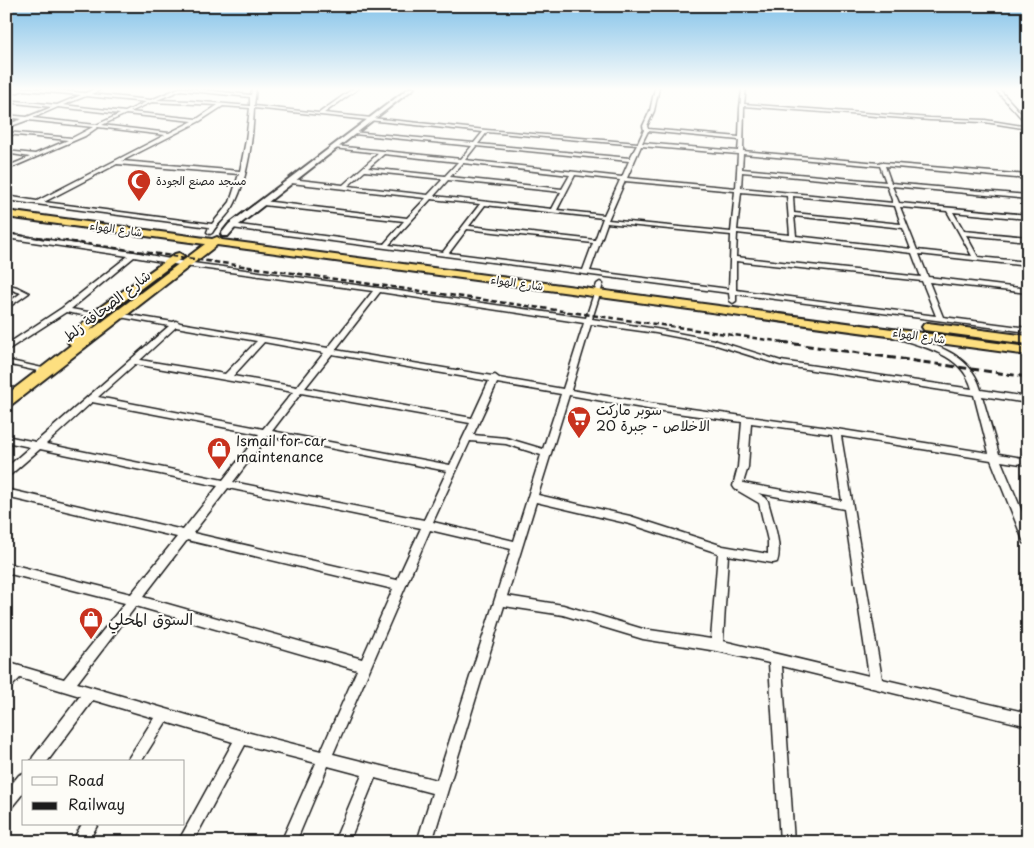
<svg xmlns="http://www.w3.org/2000/svg" width="1034" height="848" font-family="'Playpen Sans','Playpen Sans Arabic',sans-serif">
<rect width="100%" height="100%" fill="#fdfcf7"/>
<filter id="ink" filterUnits="userSpaceOnUse"><feTurbulence type="fractalNoise" baseFrequency=".02" numOctaves="2"/><feDisplacementMap in="SourceGraphic" scale="10" xChannelSelector="R" yChannelSelector="G"/><feConvolveMatrix kernelMatrix="1 2 1 2 8 2 1 2 1" color-interpolation-filters="sRGB"/></filter>
<g filter="url(#ink)">
<g fill="none" stroke-linecap="round" stroke-linejoin="round">
<g stroke="#1c1c1c" stroke-width="3">
<path id="minor" d="M 18,88 L 33,88 L 85,93 L 98,88 L 104,88 L 91,94 L 151,100 L 179,88 L 185,88 L 251,95 L 252,88 L 256,88 L 254,106 L 319,113 L 354,88 L 359,88 L 324,113 L 486,130 L 638,143 L 644,130 L 643,126 L 650,111 L 655,88 L 659,88 L 654,111 L 647,126 L 648,129 L 739,137 L 740,108 L 742,88 L 746,88 L 744,104 L 930,118 L 985,120 L 1028,127 L 1028,129 L 985,122 L 930,120 L 744,106 L 744,108 L 743,151 L 879,163 L 881,162 L 884,163 L 1028,175 L 1028,179 L 885,166 L 891,183 L 1028,195 L 1028,199 L 892,186 L 899,203 L 1028,215 L 1028,219 L 953,212 L 964,231 L 1028,237 L 1028,241 L 966,235 L 978,257 L 1028,262 L 1028,266 L 919,254 L 928,277 L 1028,289 L 1028,293 L 929,282 L 943,317 L 1028,328 L 1028,332 L 736,294 L 736,301 L 733,303 L 730,301 L 729,293 L 232,228 L 229,226 L 232,224 L 384,244 L 404,221 L 263,205 L 260,203 L 263,201 L 407,218 L 426,198 L 291,183 L 288,181 L 291,179 L 343,185 L 379,153 L 333,148 L 333,147 L 335,146 L 461,159 L 472,146 L 354,134 L 352,132 L 474,143 L 483,132 L 254,108 C 253,137 248,177 235,203 C 230,215 218,222 212,233 L 210,234 L 207,232 L 209,227 L 6,200 L 6,196 L 37,201 L 165,135 L 98,127 L 85,136 L 6,170 L 6,167 L 30,157 L 6,153 L 6,151 L 35,154 L 68,140 L 6,134 L 6,132 L 72,138 L 93,127 L 28,120 L 6,128 L 6,125 L 22,119 L 6,117 L 6,115 L 27,117 L 52,107 L 6,102 L 6,100 L 57,105 L 81,95 L 24,90 L 6,96 L 6,94 ZM 181,90 L 250,97 L 250,106 L 191,101 L 157,100 ZM 86,96 L 146,102 L 125,112 L 63,105 ZM 152,102 L 218,105 L 197,119 L 130,112 ZM 223,106 L 250,108 L 246,140 L 240,171 L 122,161 L 200,121 ZM 58,107 L 120,114 L 96,125 L 33,118 ZM 126,114 L 193,121 L 169,133 L 102,125 ZM 648,131 L 739,140 L 738,151 L 642,143 ZM 487,132 L 637,145 L 630,158 L 478,144 ZM 476,146 L 629,161 L 622,177 L 465,160 ZM 641,146 L 738,154 L 736,188 L 627,178 ZM 384,154 L 458,162 L 445,176 L 368,168 ZM 743,154 L 880,166 L 886,182 L 742,169 ZM 463,163 L 570,175 L 562,189 L 450,177 ZM 117,164 L 239,174 L 230,202 L 212,224 L 44,202 ZM 365,171 L 443,179 L 428,195 L 348,186 ZM 742,172 L 887,185 L 893,203 L 741,188 ZM 575,175 L 620,180 L 604,215 L 557,210 ZM 448,180 L 561,192 L 552,209 L 434,196 ZM 625,181 L 735,191 L 731,232 L 608,220 ZM 741,192 L 787,196 L 790,235 L 737,230 ZM 793,196 L 895,206 L 901,224 L 794,213 ZM 431,199 L 480,204 L 443,252 L 389,245 ZM 485,205 L 603,218 L 595,240 L 469,226 ZM 900,207 L 947,211 L 972,256 L 917,250 ZM 794,216 L 903,228 L 911,249 L 796,236 ZM 607,223 L 731,235 L 729,289 L 590,271 ZM 467,229 L 593,243 L 583,270 L 449,253 ZM 737,233 L 912,253 L 921,277 L 736,257 ZM 736,261 L 922,281 L 936,316 L 736,290 Z
M 994,88 L 998,88 L 1028,121 L 1028,125 Z
M 6,234 L 134,252 L 185,262 L 378,288 L 586,318 L 597,284 L 600,282 L 603,284 L 592,319 L 656,329 L 714,340 L 781,361 L 972,389 C 963,354 923,347 893,337 L 892,335 L 893,333 L 899,333 C 932,345 970,351 981,390 L 1028,397 L 1028,403 L 982,396 L 999,454 L 1028,459 L 1028,465 L 1001,461 L 1028,526 L 1028,544 L 1024,543 L 1023,540 L 991,460 L 841,436 L 882,679 L 1028,713 L 1028,726 L 782,666 L 794,842 L 780,842 L 769,663 L 717,651 L 643,639 L 563,615 L 504,606 L 432,842 L 417,842 L 432,793 L 375,778 L 349,842 L 334,842 L 362,775 L 328,766 L 296,842 L 281,842 L 316,763 L 245,745 L 193,842 L 178,842 L 233,742 L 166,722 L 141,762 L 126,762 L 154,718 L 93,700 L 47,762 L 31,762 L 33,757 L 80,696 L 20,678 L 10,688 L 6,690 L 6,662 L 64,679 L 125,603 L 6,573 L 6,563 L 131,594 L 177,537 L 6,497 L 6,489 L 183,530 L 218,486 L 40,449 L 9,476 L 6,477 L 6,468 L 30,447 L 6,442 L 6,436 L 36,442 L 169,326 L 120,317 L 116,315 L 117,313 L 173,322 L 176,321 L 180,323 L 328,348 L 373,291 L 185,266 L 134,257 L 71,309 L 99,314 L 99,318 L 66,312 L 6,351 L 6,345 L 62,308 L 128,256 L 6,238 ZM 380,292 L 584,323 L 563,389 L 499,378 L 495,375 L 492,376 L 335,350 ZM 591,324 L 656,333 L 713,344 L 780,365 L 974,395 L 989,453 L 836,429 L 648,403 L 571,390 ZM 176,327 L 257,341 L 225,374 L 140,360 ZM 264,342 L 324,353 L 297,387 L 233,376 ZM 332,354 L 489,381 L 472,418 L 305,388 ZM 135,364 L 293,392 L 263,429 L 98,397 ZM 497,383 L 561,394 L 543,449 L 506,438 L 473,435 ZM 301,393 L 470,423 L 450,465 L 272,431 ZM 569,395 L 648,409 L 742,422 L 738,467 L 733,486 L 735,489 L 759,503 L 768,541 L 768,554 L 723,546 L 630,516 L 538,495 ZM 92,402 L 259,434 L 223,480 L 46,444 ZM 751,423 L 832,434 L 842,501 L 743,483 L 748,467 ZM 268,436 L 447,471 L 424,520 L 233,482 ZM 470,441 L 506,444 L 541,455 L 514,541 L 433,522 ZM 228,488 L 421,528 L 397,580 L 193,533 ZM 758,493 L 844,509 L 869,676 L 723,641 L 728,555 L 773,563 L 777,562 C 783,546 772,518 768,501 L 766,498 ZM 536,502 L 630,524 L 718,553 L 711,639 L 643,629 L 563,605 L 507,596 ZM 430,530 L 511,549 L 437,780 L 333,754 ZM 187,540 L 393,589 L 362,659 L 143,597 ZM 136,606 L 357,670 L 321,751 L 242,731 L 77,683 Z
M 6,284 L 17,287 L 29,293 L 6,309 L 6,304 L 21,293 L 6,288 Z
M 6,360 L 47,369 L 51,371 L 47,373 L 6,364 Z
M 24,773 L 24,792 L 11,808 L 6,810 L 6,791 L 19,775 Z
M 82,824 L 98,824 L 88,842 L 72,842 Z"/>
</g>
<g stroke="#1c1c1c" stroke-width="4">
<path id="tertiary" d="M 409,88 L 414,88 L 235,228 L 228,236 L 222,236 L 221,234 L 229,224 Z"/>
</g>
<g stroke="#1c1c1c" stroke-width="4">
<path id="trunk" d="M 6,211 L 212,239 L 217,237 L 222,240 L 1028,347 L 1028,355 L 217,245 L 11,405 L 6,407 L 6,395 L 71,345 L 68,342 L 92,313 L 175,254 L 179,253 L 184,256 L 100,319 L 90,331 L 205,244 L 6,217 Z
M 928,323 L 1028,336 L 1028,344 L 924,330 L 922,327 L 924,324 Z"/>
</g>
<use href="#minor" fill="#fdfcf7" fill-rule="evenodd"/>
<use href="#tertiary" fill="#fdfcf7" fill-rule="evenodd"/>
<use href="#trunk" fill="#fddf80" fill-rule="evenodd"/>
<path stroke="#1c1c1c" stroke-width="2" stroke-dasharray="4.5 2.5" stroke-linecap="butt" d="M 6,233 L 46,239"/>
<path stroke="#1c1c1c" stroke-width="2.5" stroke-dasharray="5.5 3" stroke-linecap="butt" d="M 37,237 L 790,343"/>
<path stroke="#1c1c1c" stroke-width="3" stroke-dasharray="8 4" stroke-linecap="butt" d="M 781,342 L 1028,377"/>
</g>
</g>
<linearGradient id="sky" x2="0" y2="1"><stop stop-color="#83c2e9"/><stop offset="0.43" stop-color="#fefefb"/><stop offset="1" stop-color="#fefefb" stop-opacity="0"/></linearGradient>
<rect width="1034" height="207" fill="url(#sky)"/>
<defs>
<g id="mosque-pin" transform="scale(1.25)"><path d="M0 17L-7.5 6A9.5 9.5 0 1 1 7.5 6Z" fill="#c8321e" stroke="#fdfcf7"/><path d="M3.5-4.9A6 6 0 1 0 3.5 4.9A5 5 0 1 1 3.5-4.9Z" fill="#fff"/></g>
<g id="supermarket-pin" transform="scale(1.25)"><path d="M0 17L-7.5 6A9.5 9.5 0 1 1 7.5 6Z" fill="#c8321e" stroke="#fdfcf7"/><path d="M-6-5.5h2.5l.6 2H6L4.5 2H-2.5L-4.4-4H-6ZM-1.5 3.2a1.3 1.3 0 1 0 .1 0ZM3 3.2a1.3 1.3 0 1 0 .1 0Z" fill="#fff"/></g>
<g id="shop-pin" transform="scale(1.25)"><path d="M0 17L-7.5 6A9.5 9.5 0 1 1 7.5 6Z" fill="#c8321e" stroke="#fdfcf7"/><path d="M-5-2.5h2.3a2.7 3.5 0 0 1 5.4 0H5L5.5 6h-11ZM-1.5-2.5h3a1.5 2.3 0 0 0-3 0Z" fill="#fff"/></g>
</defs>
<g fill-rule="evenodd">
<use href="#mosque-pin" x="139" y="181"/>
<use href="#supermarket-pin" x="579" y="418"/>
<use href="#shop-pin" x="219" y="449"/>
<use href="#shop-pin" x="91" y="619"/>
</g>
<g text-anchor="middle" stroke-width="4" stroke-linejoin="round" paint-order="stroke">
<g font-size="11" fill="#1c1c1c" stroke="#fdfcf7" text-anchor="start">
<text x="156" y="185">مسجد مصنع الجودة</text>
</g>
<g font-size="11" fill="#1c1c1c" stroke="#fdfcf7">
<text transform="translate(116 229) rotate(8)" y="4">شارع الهواء</text>
<text transform="translate(517 283) rotate(8)" y="4">شارع الهواء</text>
<text transform="translate(919 336) rotate(8)" y="4">شارع الهواء</text>
</g>
<g font-size="14" fill="#1c1c1c" stroke="#fdfcf7">
<text transform="translate(107 306) rotate(-38)" y="5">شارع الصحافة زلط</text>
</g>
<g font-size="14" fill="#1c1c1c" stroke="#fdfcf7" text-anchor="start">
<text x="596" y="415">سوبر ماركت<tspan x="596" dy="16">الاخلاص - جبرة 20</tspan></text>
<text x="236" y="446">Ismail for car<tspan x="236" dy="16">maintenance</tspan></text>
</g>
<g font-size="16" fill="#1c1c1c" stroke="#fdfcf7" text-anchor="start">
<text x="108" y="625">السوق المحلي</text>
</g>
</g>
<rect width="1034" height="848" fill="none" stroke="#fdfcf7" stroke-width="25"/>
<rect x="12" y="12" width="1009" height="823" fill="none" stroke="#1c1c1c" stroke-width="2" filter="url(#ink)"/>
<rect x="22" y="760" width="162" height="65" fill="#fdfcf7" stroke="#a3a29f"/>
<rect x="32" y="777" width="25" height="8" fill="#fdfcf7" stroke="#a3a29f"/>
<text x="68" y="786" font-size="15" fill="#1c1c1c">Road</text>
<rect x="32" y="802" width="25" height="8" fill="#1c1c1c" stroke="#a3a29f"/>
<text x="68" y="810" font-size="15" fill="#1c1c1c">Railway</text>
</svg>
